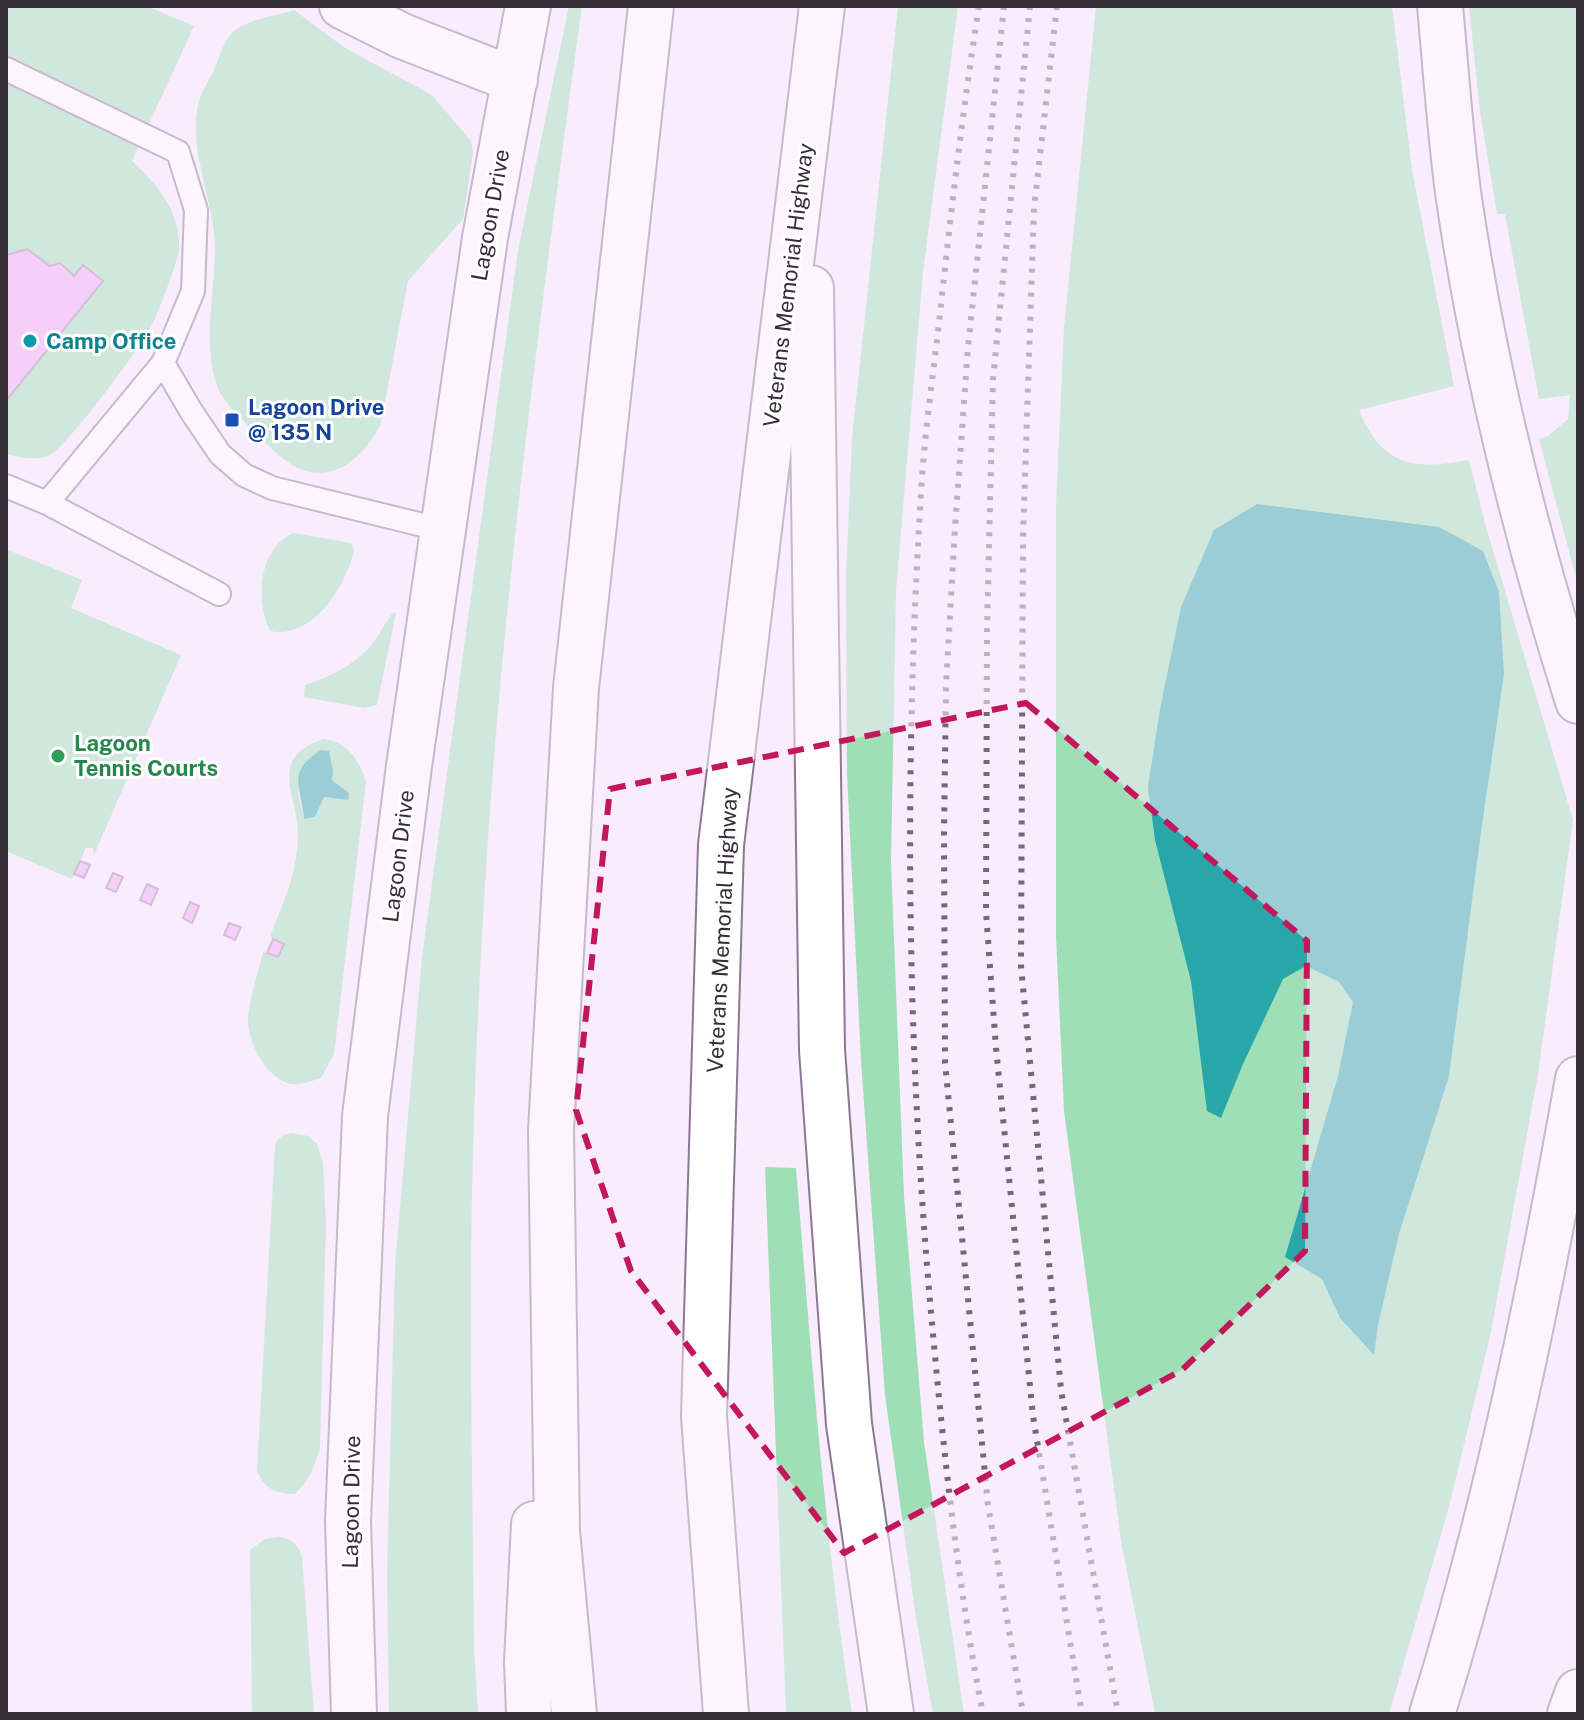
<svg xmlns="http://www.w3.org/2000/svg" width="1584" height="1720" font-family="'Public Sans',sans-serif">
<rect width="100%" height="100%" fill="#f9ecfd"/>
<path fill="#9edfb7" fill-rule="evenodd" d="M 6,6 L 146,6 L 194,26 L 132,161 C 157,184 181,212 179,249 C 178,261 155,323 147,334 C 135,354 64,451 48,456 C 35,461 19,457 6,454 Z
M 569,6 L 582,6 C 546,268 511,532 491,796 C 480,947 473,1099 471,1251 C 470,1383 473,1516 474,1648 L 478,1714 L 389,1714 L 387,1574 L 395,1265 L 422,957 L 518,250 Z
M 898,6 L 958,6 L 923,272 L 896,591 L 891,862 L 904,1196 L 924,1442 L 964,1714 L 933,1714 L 916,1618 L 885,1395 L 861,1061 L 847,774 L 846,575 L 852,438 Z
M 1096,6 L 1392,6 L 1412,170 L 1454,386 L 1359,410 C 1382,467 1415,470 1469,460 L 1486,527 L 1573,820 L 1538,1074 L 1491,1332 L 1449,1507 L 1389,1714 L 1155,1714 L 1121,1541 L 1064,1111 L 1056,936 L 1056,506 L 1064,328 Z
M 1469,6 L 1578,6 L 1578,585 L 1539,439 L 1548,436 L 1568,419 L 1570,395 L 1539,399 L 1505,214 L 1497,214 L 1480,112 Z
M 294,10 L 345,48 L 432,95 L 471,141 L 473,153 L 463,219 L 408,281 L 381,423 C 364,459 329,489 289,463 C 277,455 267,444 257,434 C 245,422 230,410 221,394 C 200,356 215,290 215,249 C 215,201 188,152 198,105 C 200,94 208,82 213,72 C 218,61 223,42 232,33 C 246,19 276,16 294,10 Z
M 293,533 L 351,543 L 354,550 C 346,586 313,640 270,631 C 255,599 259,549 293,533 Z
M 6,549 L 82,580 L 71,608 L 181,655 L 94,855 L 93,848 L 86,848 L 72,879 L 6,851 Z
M 394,612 L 396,613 L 377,705 L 364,708 L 304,697 L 305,685 C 332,676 359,663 376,639 C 382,630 387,619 394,612 Z
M 324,739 C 348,743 359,759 366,782 L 334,1054 L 321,1078 C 312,1081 301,1085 291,1084 C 267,1079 248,1043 248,1020 C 249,998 258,974 263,952 L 278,957 L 284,944 L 270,936 C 280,911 292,885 296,858 C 298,846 298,833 297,821 C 290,782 275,755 324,739 ZM 332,780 L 349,793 L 324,797 L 315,817 L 304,819 L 298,792 Z
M 291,1133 L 308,1136 L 317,1144 L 323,1163 L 326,1222 L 320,1448 C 315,1466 309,1480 295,1494 C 276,1494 265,1489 257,1471 L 275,1146 C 277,1137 283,1135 291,1133 Z
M 765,1167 L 796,1168 C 811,1350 824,1533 852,1714 L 786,1714 Z
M 278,1537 C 291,1538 298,1544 302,1557 L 314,1714 L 252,1714 L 250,1550 L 265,1539 Z"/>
<path fill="#29a6a7" d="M 1257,504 L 1439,527 L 1483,551 L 1499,592 L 1504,674 L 1481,832 L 1449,1076 L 1399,1234 L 1378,1325 L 1374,1355 L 1340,1318 L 1322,1279 L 1285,1257 L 1338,1076 L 1353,1002 L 1339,982 L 1306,966 L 1283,979 L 1243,1064 L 1221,1118 L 1207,1111 L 1191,981 L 1155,840 L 1148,787 L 1160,709 L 1181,607 L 1214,530 Z
M 321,750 L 329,751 L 333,771 L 332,780 L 349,793 L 348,800 L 324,797 L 315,817 L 304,819 C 301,785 286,772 321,750 Z"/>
<path fill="#f0a8f3" stroke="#a28aa3" stroke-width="2" d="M 27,249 L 50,266 L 60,263 L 74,276 L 83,265 L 103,281 L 6,401 L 6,255 Z
M 80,861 L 90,865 L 84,878 L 74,874 Z
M 113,873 L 123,877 L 116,892 L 106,888 Z
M 147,884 L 158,889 L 151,905 L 140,900 Z
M 190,902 L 199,906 L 192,923 L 183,918 Z
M 229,923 L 241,927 L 235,940 L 224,935 Z
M 273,939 L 284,944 L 278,957 L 267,953 Z"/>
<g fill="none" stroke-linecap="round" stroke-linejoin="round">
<g stroke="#8c7892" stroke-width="26">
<path id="lane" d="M 6,69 L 178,152 L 196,210 L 193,291 L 163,363 L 47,503
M 163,363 L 191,411 L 220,454 L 244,475 L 272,488 L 443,530
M 6,486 L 47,503 L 219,594"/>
</g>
<g stroke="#8c7892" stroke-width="48">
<path id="secondary" d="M 342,6 L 402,36 L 515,80
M 354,1714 L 348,1521 L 365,1116 L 409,766 L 485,238 L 528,6"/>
</g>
<g stroke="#8c7892" stroke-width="48">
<path id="highway" d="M 1440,6 C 1446,70 1450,135 1459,199 C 1484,369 1526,537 1578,701
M 811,288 L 822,1050 L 849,1424 L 891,1714
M 529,1714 L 527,1662 L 534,1524
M 574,1714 L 557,1531 L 551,1130 L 576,688 L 651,6
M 726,1714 L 704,1416 L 721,845 L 822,6
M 1432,1714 C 1497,1506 1540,1293 1578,1079
M 1570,1714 L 1578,1692"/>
</g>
<use href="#lane" stroke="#fff" stroke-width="22"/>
<use href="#secondary" stroke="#fff" stroke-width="44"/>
<use href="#highway" stroke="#fff" stroke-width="44"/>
<path stroke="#736976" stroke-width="6" stroke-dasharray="4 8" stroke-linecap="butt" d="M 979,6 C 963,108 951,211 940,314 C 934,368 926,422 922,477 C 904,755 906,1035 931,1312 C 943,1447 957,1581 983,1714
M 1004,6 L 968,347 L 955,527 L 946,686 L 944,834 L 945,1062 L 988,1505 L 1023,1714
M 1030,6 L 993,379 L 987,632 L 986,912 L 996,1048 L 1033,1416 L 1082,1714
M 1057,6 L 1034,208 L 1023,537 L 1021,966 L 1061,1390 L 1118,1714"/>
</g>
<path d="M0 0H1584V1720H0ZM 1026,703 L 1307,941 L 1305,1251 L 1182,1370 L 844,1553 L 631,1271 L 576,1110 L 610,789 Z" fill="#f9ecfd" fill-opacity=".55" fill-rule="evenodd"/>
<path fill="none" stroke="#c2185b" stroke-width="6" stroke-dasharray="16 10" stroke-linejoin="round" d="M 1026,703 L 1307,941 L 1305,1251 L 1182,1370 L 844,1553 L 631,1271 L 576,1110 L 610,789 Z"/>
<circle fill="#0f9aa8" stroke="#fefefe" stroke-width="3" cx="30" cy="341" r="8"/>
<rect fill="#1a4fb4" stroke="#fefefe" stroke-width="3" x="224" y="412" width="16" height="16" rx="4"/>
<circle fill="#2e9e5b" stroke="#fefefe" stroke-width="3" cx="58" cy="756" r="8"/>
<g text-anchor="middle" stroke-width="6" stroke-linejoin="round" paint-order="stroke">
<g font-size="22" fill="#352d38" stroke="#fefefe">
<text transform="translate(490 215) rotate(-80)" y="8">Lagoon Drive</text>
<text transform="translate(788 285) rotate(-83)" y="8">Veterans Memorial Highway</text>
<text transform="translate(398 856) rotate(-83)" y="8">Lagoon Drive</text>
<text transform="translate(722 930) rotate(-87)" y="8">Veterans Memorial Highway</text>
<text transform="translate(351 1502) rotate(-89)" y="8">Lagoon Drive</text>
</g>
<g font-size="22" font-weight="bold" fill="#0d838f" stroke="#fefefe" text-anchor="start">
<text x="46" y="349">Camp Office</text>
</g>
<g font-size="22" font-weight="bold" fill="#164399" stroke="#fefefe" text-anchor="start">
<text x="248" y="415">Lagoon Drive<tspan x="248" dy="25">@ 135 N</tspan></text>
</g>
<g font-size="22" font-weight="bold" fill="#27864d" stroke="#fefefe" text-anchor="start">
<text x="74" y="751">Lagoon<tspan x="74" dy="25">Tennis Courts</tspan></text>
</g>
</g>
<rect width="1584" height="1720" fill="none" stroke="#352d38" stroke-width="16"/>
</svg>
